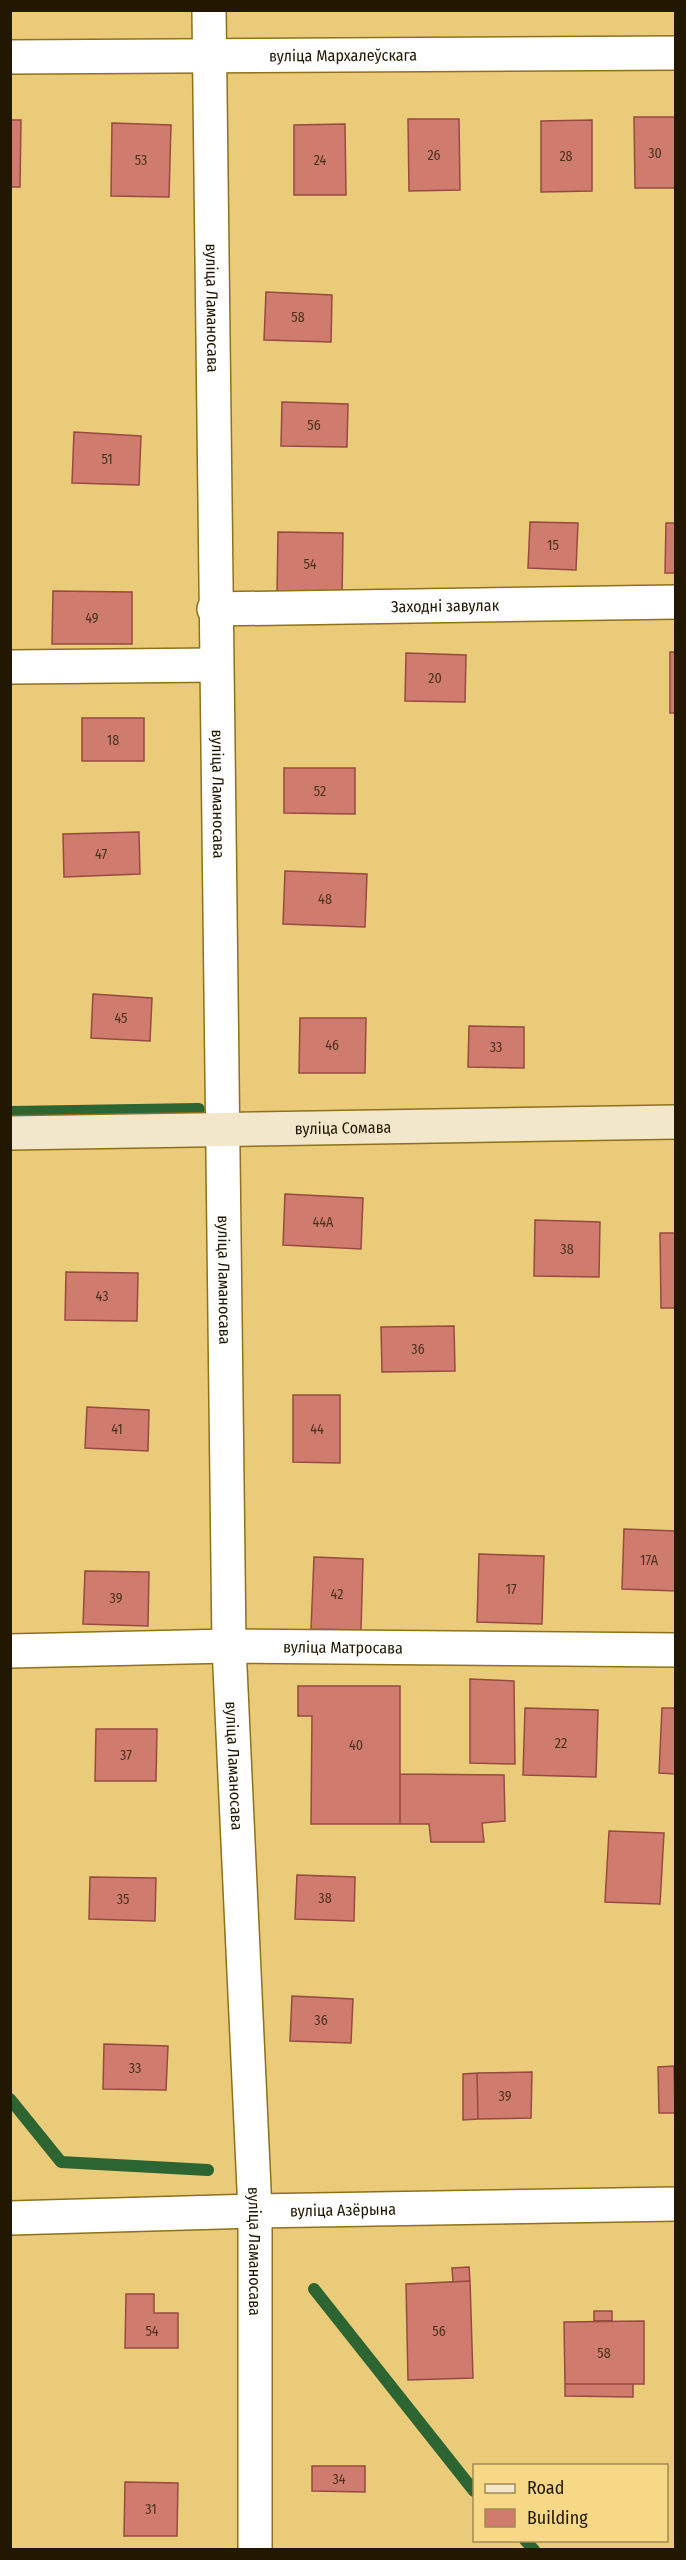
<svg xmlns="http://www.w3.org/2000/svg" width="686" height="2560" font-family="'Fira Sans Condensed',sans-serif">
<rect width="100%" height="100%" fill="#e9cb7a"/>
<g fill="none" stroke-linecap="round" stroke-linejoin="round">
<path stroke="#2c6532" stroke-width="12" d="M 10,1112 L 199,1109
M 10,2099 L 61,2162 L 208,2170
M 314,2289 L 474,2491
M 525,2540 L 534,2550"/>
</g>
<path fill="#cf7c6f" stroke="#984a40" stroke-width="1.5" d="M 634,117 L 676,117 L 676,188 L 635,188 Z
M 408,119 L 459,119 L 460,190 L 409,191 Z
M 10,120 L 21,120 L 20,187 L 10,187 Z
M 592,120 L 592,191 L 541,192 L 541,121 Z
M 112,123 L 171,125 L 169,197 L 111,196 Z
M 345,124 L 346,195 L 294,195 L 294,125 Z
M 266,292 L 332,295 L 331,342 L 264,340 Z
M 282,402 L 348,404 L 347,447 L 281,446 Z
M 74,432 L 141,436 L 139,485 L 72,483 Z
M 530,522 L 578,523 L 576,570 L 528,568 Z
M 666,523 L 676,523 L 676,573 L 665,573 Z
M 278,532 L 343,533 L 342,596 L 277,595 Z
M 53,591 L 132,592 L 132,644 L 52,644 Z
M 670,652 L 676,652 L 676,713 L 670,713 Z
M 406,653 L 466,655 L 465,702 L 405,701 Z
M 82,718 L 144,718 L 144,761 L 82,761 Z
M 284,768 L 355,768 L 355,814 L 284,813 Z
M 139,832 L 140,874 L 64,877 L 63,834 Z
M 285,871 L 367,874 L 365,927 L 283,924 Z
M 93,994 L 152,998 L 150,1041 L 91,1038 Z
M 300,1018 L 366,1018 L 365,1073 L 299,1073 Z
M 469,1026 L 524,1027 L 524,1068 L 468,1067 Z
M 285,1194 L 363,1198 L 361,1249 L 283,1245 Z
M 535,1220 L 600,1222 L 599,1277 L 534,1276 Z
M 660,1233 L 676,1233 L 676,1308 L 661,1308 Z
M 66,1272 L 138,1273 L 137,1321 L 65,1320 Z
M 454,1326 L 455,1371 L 382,1372 L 381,1327 Z
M 293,1395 L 340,1395 L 340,1463 L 293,1462 Z
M 87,1407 L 149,1410 L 148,1451 L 85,1448 Z
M 624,1529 L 676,1531 L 676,1591 L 622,1589 Z
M 479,1554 L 544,1556 L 542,1624 L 477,1622 Z
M 314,1557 L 363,1559 L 361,1630 L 311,1629 Z
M 85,1571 L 149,1572 L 148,1626 L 83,1624 Z
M 470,1679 L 514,1681 L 515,1764 L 470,1763 Z
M 298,1686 L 400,1686 L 400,1824 L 311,1824 L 312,1716 L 298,1716 Z
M 525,1708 L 598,1710 L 596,1777 L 523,1775 Z
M 662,1708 L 676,1708 L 676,1774 L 659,1773 Z
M 96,1729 L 157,1729 L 156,1781 L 95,1781 Z
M 400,1774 L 504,1775 L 505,1821 L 482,1823 L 484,1842 L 431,1842 L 429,1824 L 400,1824 Z
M 609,1831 L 664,1833 L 660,1904 L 605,1902 Z
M 297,1875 L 355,1877 L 354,1921 L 295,1919 Z
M 90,1877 L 156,1878 L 155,1921 L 89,1919 Z
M 292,1996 L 353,1999 L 351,2043 L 290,2041 Z
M 104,2044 L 168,2046 L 166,2090 L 103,2089 Z
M 674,2066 L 676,2066 L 675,2113 Z
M 674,2066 L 675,2113 L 659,2113 L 658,2067 Z
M 532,2072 L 531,2118 L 478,2119 L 477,2073 Z
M 477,2073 L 478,2119 L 463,2120 L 463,2074 Z
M 469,2267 L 470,2281 L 453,2282 L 452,2268 Z
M 470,2281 L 473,2378 L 408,2380 L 406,2284 Z
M 126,2294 L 154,2294 L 154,2313 L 178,2313 L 178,2348 L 125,2348 Z
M 594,2311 L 612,2311 L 612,2321 L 594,2321 Z
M 644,2321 L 644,2384 L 565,2384 L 564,2322 Z
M 565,2384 L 633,2384 L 633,2397 L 565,2396 Z
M 312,2466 L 365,2466 L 365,2492 L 312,2491 Z
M 125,2482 L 178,2483 L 177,2536 L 124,2536 Z"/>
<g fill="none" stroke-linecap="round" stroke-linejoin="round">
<g stroke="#8e711a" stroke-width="36">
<g id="street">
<path id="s1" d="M 209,10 L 229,1646 L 255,2211 L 255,2550"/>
<path id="s2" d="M 10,57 L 676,53"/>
<path id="s3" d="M 214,609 L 676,602"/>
<path d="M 10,667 L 216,665"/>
<path id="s4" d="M 10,1651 L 229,1646 L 676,1650"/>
<path id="s5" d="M 10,2218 L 255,2211 L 676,2204"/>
</g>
</g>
<g stroke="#8e711a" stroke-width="36">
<g id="secondary">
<path id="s6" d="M 10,1133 L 676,1122"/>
</g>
</g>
<use href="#street" stroke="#fff" stroke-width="33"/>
<use href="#secondary" stroke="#f2e7cb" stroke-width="33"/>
</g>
<g text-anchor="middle" stroke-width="6" stroke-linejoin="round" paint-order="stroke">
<g font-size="14" fill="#4d311c">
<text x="655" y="158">30</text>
<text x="434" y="160">26</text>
<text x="566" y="161">28</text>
<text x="141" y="165">53</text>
<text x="320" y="165">24</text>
<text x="298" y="322">58</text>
<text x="314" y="430">56</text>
<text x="107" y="464">51</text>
<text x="553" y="550">15</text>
<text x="310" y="569">54</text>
<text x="92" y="623">49</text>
<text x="435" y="683">20</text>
<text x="113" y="745">18</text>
<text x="320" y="796">52</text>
<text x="101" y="859">47</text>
<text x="325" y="904">48</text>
<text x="121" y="1023">45</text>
<text x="332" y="1050">46</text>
<text x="496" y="1052">33</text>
<text x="323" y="1227">44А</text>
<text x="567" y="1254">38</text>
<text x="102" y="1301">43</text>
<text x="418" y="1354">36</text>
<text x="117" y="1434">41</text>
<text x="317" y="1434">44</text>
<text x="649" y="1565">17А</text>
<text x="511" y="1594">17</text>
<text x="337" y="1599">42</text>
<text x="116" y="1603">39</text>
<text x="561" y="1748">22</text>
<text x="356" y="1750">40</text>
<text x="126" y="1760">37</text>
<text x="325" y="1903">38</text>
<text x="123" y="1904">35</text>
<text x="321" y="2025">36</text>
<text x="135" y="2073">33</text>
<text x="505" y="2101">39</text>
<text x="152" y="2336">54</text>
<text x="439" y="2336">56</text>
<text x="604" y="2358">58</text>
<text x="339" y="2484">34</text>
<text x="151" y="2514">31</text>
</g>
<g font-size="16" fill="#221801" stroke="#f7d887">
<text dy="6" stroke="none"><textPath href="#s2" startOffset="333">вуліца Мархалеўскага</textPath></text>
<text dy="6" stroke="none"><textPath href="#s1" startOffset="298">вуліца Ламаносава</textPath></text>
<text dy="6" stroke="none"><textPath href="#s3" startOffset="231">Заходні завулак</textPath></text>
<text dy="6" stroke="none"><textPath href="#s1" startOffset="784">вуліца Ламаносава</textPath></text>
<text dy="6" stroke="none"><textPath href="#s6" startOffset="333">вуліца Сомава</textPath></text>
<text dy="6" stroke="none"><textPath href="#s1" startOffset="1270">вуліца Ламаносава</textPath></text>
<text dy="6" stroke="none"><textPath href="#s4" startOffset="333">вуліца Матросава</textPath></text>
<text dy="6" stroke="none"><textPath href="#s1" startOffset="1756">вуліца Ламаносава</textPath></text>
<text dy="6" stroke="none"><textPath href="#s5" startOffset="333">вуліца Азёрына</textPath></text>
<text dy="6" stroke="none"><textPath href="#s1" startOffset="2242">вуліца Ламаносава</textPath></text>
</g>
</g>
<rect width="686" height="2560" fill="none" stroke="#221801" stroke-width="24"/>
<rect x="473" y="2464" width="195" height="78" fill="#f7d887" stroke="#a28b51" stroke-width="1.5"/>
<rect x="485" y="2484" width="30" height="9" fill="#f2e7cb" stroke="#a28b51" stroke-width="1.5"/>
<text x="527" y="2494" font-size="18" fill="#221801">Road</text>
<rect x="485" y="2509" width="30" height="18" fill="#cf7c6f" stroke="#a28b51" stroke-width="1.5"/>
<text x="527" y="2524" font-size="18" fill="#221801">Building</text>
</svg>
